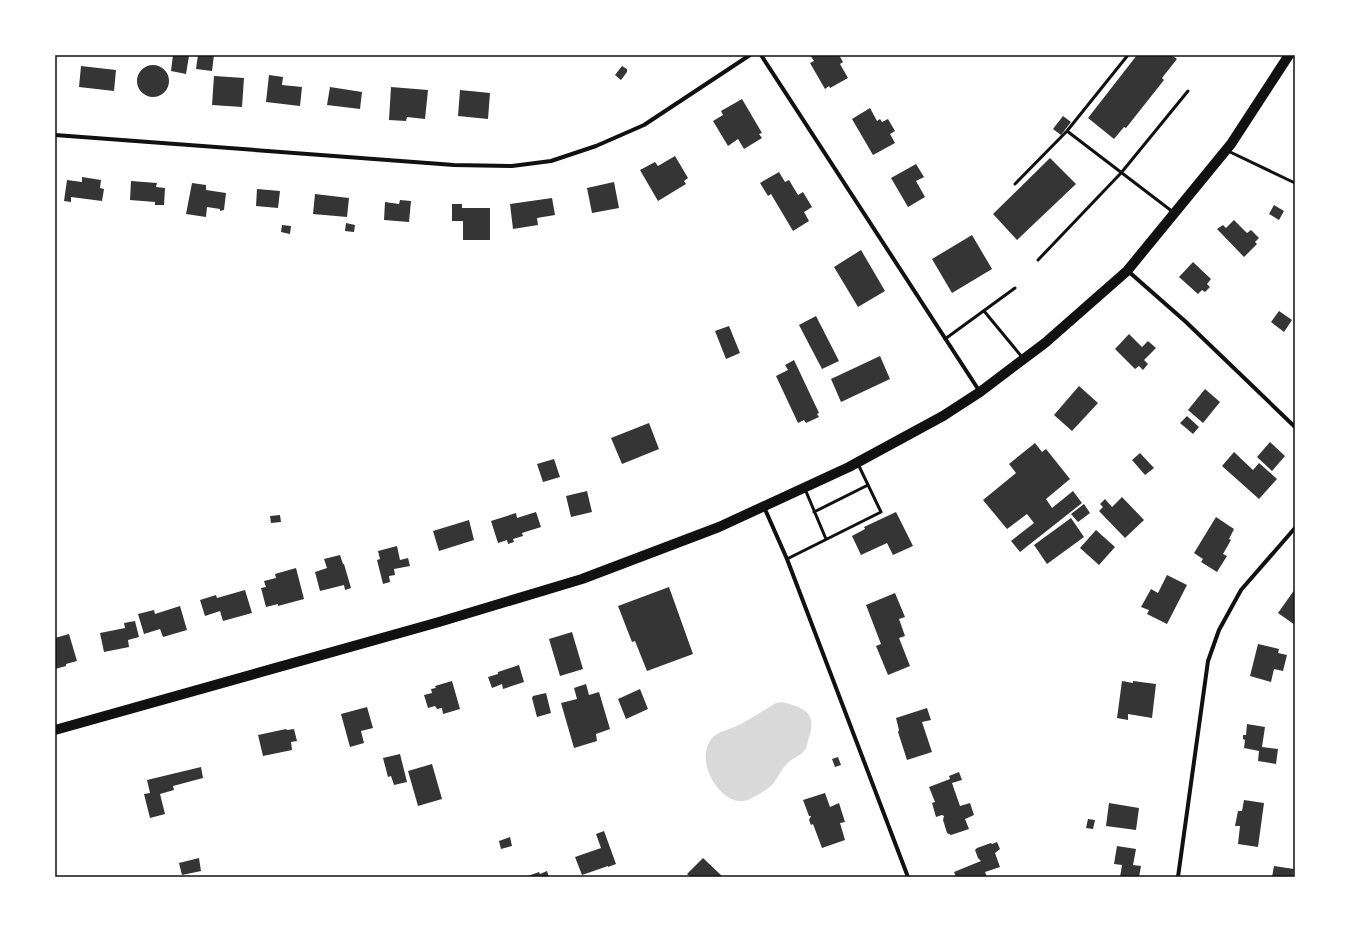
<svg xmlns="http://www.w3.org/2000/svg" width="1350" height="932" font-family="Ubuntu,sans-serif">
<rect width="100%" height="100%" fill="#fff"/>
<path fill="#d9d9d9" d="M 782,702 C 802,707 818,712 809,737 C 808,741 807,748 804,751 C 800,756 793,758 789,762 C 781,768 778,779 771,786 C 765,791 756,796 750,799 C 724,812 692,762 712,738 C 719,731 731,729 739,725 C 752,718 764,710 776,703 Z"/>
<path fill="#353535" d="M 173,55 L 189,56 L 186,74 L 171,71 Z
M 198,55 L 214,55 L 212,71 L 196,69 Z
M 810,55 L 839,55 L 843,62 L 840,64 L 848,78 L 830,88 L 829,86 L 825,89 L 810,63 L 814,61 Z
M 1137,55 L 1171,55 L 1177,59 L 1162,78 L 1164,80 L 1126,128 L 1124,127 L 1114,139 L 1088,118 Z
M137 81a16 16 0 1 1 32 0a16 16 0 1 1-32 0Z
M 81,66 L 116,70 L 114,91 L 79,87 Z
M 622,66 L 627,69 L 627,72 L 621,80 L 615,75 Z
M 269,75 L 283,77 L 282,85 L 302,87 L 300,106 L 266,102 Z
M 214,76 L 244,78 L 242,107 L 212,105 Z
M 330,87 L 362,92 L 360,109 L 327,105 Z
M 391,87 L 428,90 L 425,119 L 407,117 L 406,121 L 389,120 Z
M 460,90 L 490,93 L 488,119 L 458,116 Z
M 742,99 L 762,133 L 759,134 L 762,138 L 744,149 L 738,139 L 728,146 L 713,121 L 723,115 L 721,111 Z
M 870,108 L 877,121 L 880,119 L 882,122 L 888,119 L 895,131 L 890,134 L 895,143 L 873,155 L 852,119 Z
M 1063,116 L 1071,122 L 1061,135 L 1053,129 Z
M 675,156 L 688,178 L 684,181 L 686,184 L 658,201 L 640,170 L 655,162 L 658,166 Z
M 1050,158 L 1076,184 L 1017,240 L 993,214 Z
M 916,164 L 924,177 L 916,181 L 925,197 L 908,207 L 891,178 Z
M 779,172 L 785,182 L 789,180 L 798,195 L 803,192 L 812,207 L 804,212 L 809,221 L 793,231 L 771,194 L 768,196 L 760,183 Z
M 82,177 L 101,180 L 100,188 L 104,189 L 102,201 L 71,197 L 71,202 L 64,201 L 67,180 L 82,182 Z
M 131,181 L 157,183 L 156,187 L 165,188 L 164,205 L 155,205 L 155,202 L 130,200 Z
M 614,182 L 619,208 L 592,213 L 587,188 Z
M 192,183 L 206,185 L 206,190 L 226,193 L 224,210 L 220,211 L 220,209 L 207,207 L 206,217 L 186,214 Z
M 257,189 L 280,191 L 278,208 L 256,206 Z
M 315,194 L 349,198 L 347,217 L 313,214 Z
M 552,198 L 555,215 L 537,218 L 538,225 L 513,229 L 510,204 Z
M 400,200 L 411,201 L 409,222 L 384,220 L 385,202 L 399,204 Z
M 452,204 L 462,204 L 462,208 L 490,208 L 490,240 L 463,240 L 463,221 L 452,221 Z
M 1274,205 L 1284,211 L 1279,220 L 1269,214 Z
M 1234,220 L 1247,233 L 1251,230 L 1259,238 L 1255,242 L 1257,244 L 1244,257 L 1217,229 L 1223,225 L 1226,228 Z
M 346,223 L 355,225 L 354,232 L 345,231 Z
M 282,225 L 291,226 L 290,234 L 281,232 Z
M 972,235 L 992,269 L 952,293 L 932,259 Z
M 861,250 L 885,291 L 858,307 L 834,267 Z
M 1193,262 L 1211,279 L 1207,284 L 1210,287 L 1205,292 L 1202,290 L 1198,294 L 1179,277 Z
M 1279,311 L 1292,320 L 1284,332 L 1271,322 Z
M 816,316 L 839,361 L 822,369 L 799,325 Z
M 729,326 L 740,353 L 726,359 L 715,331 Z
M 1129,334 L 1142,347 L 1148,341 L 1156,348 L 1144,360 L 1148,364 L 1143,370 L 1139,366 L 1135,369 L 1115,349 Z
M 880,356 L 890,379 L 841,402 L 831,379 Z
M 794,360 L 819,413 L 817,414 L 819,417 L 806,423 L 804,420 L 798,423 L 776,376 L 788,370 L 785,365 Z
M 1079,386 L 1098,403 L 1072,431 L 1054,415 Z
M 1205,389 L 1220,402 L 1203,423 L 1188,410 Z
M 1187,416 L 1199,427 L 1193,434 L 1180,423 Z
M 649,423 L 659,449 L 622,464 L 611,438 Z
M 1270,442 L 1285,456 L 1272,471 L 1257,457 Z
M 1035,443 L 1042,452 L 1046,449 L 1070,479 L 1046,499 L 1052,508 L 1073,491 L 1082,503 L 1020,552 L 1011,541 L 1034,523 L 1027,514 L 1007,529 L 983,500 L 1016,473 L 1009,464 Z
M 1234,452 L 1253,470 L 1259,463 L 1277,479 L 1259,499 L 1222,466 Z
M 1140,453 L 1154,468 L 1145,475 L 1132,460 Z
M 554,459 L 560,477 L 543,482 L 537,464 Z
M 587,491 L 592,512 L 571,517 L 566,496 Z
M 1122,497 L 1144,520 L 1125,538 L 1099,511 L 1103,507 L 1100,504 L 1105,499 L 1112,507 Z
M 1084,504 L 1090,513 L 1078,522 L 1071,514 Z
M 536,512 L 541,527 L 522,533 L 523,536 L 513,539 L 514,542 L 508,544 L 507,540 L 498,543 L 491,521 L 516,513 L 517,518 Z
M 896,512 L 913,546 L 893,555 L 887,543 L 861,555 L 852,536 L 865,529 L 864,527 Z
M 280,515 L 281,522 L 271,523 L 270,516 Z
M 1216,517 L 1234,529 L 1229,539 L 1231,540 L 1223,554 L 1227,556 L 1217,572 L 1201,562 L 1203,559 L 1194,553 Z
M 1071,518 L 1084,537 L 1047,564 L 1034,545 Z
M 469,520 L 474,540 L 439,551 L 433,531 Z
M 1096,530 L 1115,547 L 1099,565 L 1080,548 Z
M 397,546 L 400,560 L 408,558 L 410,566 L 394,569 L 395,575 L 389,576 L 390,582 L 383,584 L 377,560 L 380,559 L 378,551 Z
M 340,555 L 343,564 L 344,564 L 351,588 L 345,590 L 344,585 L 320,591 L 315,572 L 327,568 L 324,559 Z
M 296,568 L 304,599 L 278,606 L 278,604 L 266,607 L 261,588 L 266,587 L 264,581 L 276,578 L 275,574 Z
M 1167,575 L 1187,585 L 1167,624 L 1147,614 L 1149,610 L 1141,607 L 1151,589 L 1158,593 Z
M 669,587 L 693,654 L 647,671 L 635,641 L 632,642 L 618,606 Z
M 1295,589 L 1295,625 L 1278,613 Z
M 245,590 L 252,613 L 223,621 L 220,611 L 205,616 L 200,600 L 216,595 L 217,598 Z
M 895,593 L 905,617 L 899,619 L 905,636 L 899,638 L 910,666 L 888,675 L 876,646 L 881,644 L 866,605 Z
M 180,606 L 187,630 L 163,637 L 160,629 L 144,634 L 138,614 L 154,610 L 155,614 Z
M 135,621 L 139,637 L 128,640 L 129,647 L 104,652 L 100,633 L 125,628 L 124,623 Z
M 572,632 L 583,669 L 560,676 L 549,639 Z
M 69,634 L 77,661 L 66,664 L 66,666 L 55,669 L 55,638 Z
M 1258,644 L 1279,649 L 1278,653 L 1287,655 L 1283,671 L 1274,669 L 1271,682 L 1250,676 Z
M 519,665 L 524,682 L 503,689 L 502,684 L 492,688 L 488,677 L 498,674 L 498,672 Z
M 452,681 L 460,709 L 443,714 L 442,708 L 437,709 L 435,706 L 428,708 L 424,695 L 432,693 L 431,689 L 436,688 L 435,686 Z
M 1122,681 L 1133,683 L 1133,681 L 1156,684 L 1152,718 L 1128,714 L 1128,720 L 1117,718 Z
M 586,684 L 589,695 L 599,692 L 610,729 L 596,734 L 597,741 L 574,748 L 561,703 L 577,699 L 574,688 Z
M 640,689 L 648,709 L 626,719 L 618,699 Z
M 546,693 L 551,713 L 537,717 L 532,698 L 533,696 Z
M 367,707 L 373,728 L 361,731 L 364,743 L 350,747 L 341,714 Z
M 927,708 L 931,720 L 922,722 L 932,752 L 907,760 L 898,732 L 899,730 L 896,718 Z
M 1247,724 L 1265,727 L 1262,747 L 1278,749 L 1276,764 L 1258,761 L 1259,751 L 1244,748 L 1245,740 L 1243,739 L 1243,735 L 1246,735 Z
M 286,729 L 287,730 L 294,729 L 297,741 L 291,742 L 292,750 L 263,756 L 258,735 Z
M 400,754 L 407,782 L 394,785 L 391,776 L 388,777 L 383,758 Z
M 838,757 L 841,765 L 835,767 L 832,759 Z
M 432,764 L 442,799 L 418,806 L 408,771 Z
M 201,767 L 203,778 L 173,786 L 174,790 L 160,794 L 165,814 L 150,818 L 144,794 L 150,793 L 147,780 Z
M 959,772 L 962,780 L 952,783 L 960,806 L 970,803 L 974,815 L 965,819 L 969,829 L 951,835 L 947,833 L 943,820 L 944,816 L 942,815 L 936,817 L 932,803 L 935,802 L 929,787 L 950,779 L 949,776 Z
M 825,793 L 830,807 L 839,803 L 845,822 L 840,823 L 845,840 L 822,848 L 813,824 L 811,825 L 809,820 L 811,816 L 809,816 L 803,800 Z
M 1244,800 L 1264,803 L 1258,847 L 1238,844 L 1240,826 L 1235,826 L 1238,811 L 1242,811 Z
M 1109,803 L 1139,808 L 1136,830 L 1106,826 Z
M 1088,819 L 1095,820 L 1093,829 L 1086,828 Z
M 604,831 L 616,864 L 608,867 L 608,866 L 582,875 L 575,857 L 601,848 L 596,834 Z
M 510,837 L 512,846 L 501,849 L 499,841 Z
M 997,842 L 1000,849 L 995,853 L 1000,867 L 985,872 L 987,877 L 956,877 L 954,872 L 981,861 L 978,858 L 975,850 L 977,848 L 991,843 L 992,844 Z
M 1117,846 L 1136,849 L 1133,865 L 1141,866 L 1139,877 L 1120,877 L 1122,865 L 1114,864 Z
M 199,858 L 201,871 L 182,875 L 179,863 Z
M 703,858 L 723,877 L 691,877 L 687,874 Z
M 1274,866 L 1294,869 L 1293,877 L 1272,877 Z
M 547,871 L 549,877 L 525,877 L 539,872 L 540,874 Z"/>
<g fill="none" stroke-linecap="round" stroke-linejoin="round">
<path stroke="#111" stroke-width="3" d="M 1067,131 L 1128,55
M 1228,151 L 1295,183
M 1015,184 L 1067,131 L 1173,212
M 1038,260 L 1121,173 L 1188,91
M 984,311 L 1022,357
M 945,339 L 1015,288
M 805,489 L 826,539
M 814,512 L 868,485
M 787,559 L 881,512 L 858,464"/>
<path stroke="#111" stroke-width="4" d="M 761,55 L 980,392
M 55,135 L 454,165 L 512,166 L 551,161 L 596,146 L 644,125 L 750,55
M 1128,271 L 1186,322 L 1295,427
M 764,507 L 787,559 L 908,877
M 1178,877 L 1208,661 L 1219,630 L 1241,590 L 1295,528"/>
<path stroke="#111" stroke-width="10" d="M 55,730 L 439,622 L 582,579 L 719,527 L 849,467 L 943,416 L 980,392 L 1045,343 L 1127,271 L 1231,144 L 1289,55"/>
</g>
<rect width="1350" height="932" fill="none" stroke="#ffffff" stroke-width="112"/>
<rect x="56" y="56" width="1238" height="820" fill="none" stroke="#111" stroke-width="1.5"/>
</svg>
